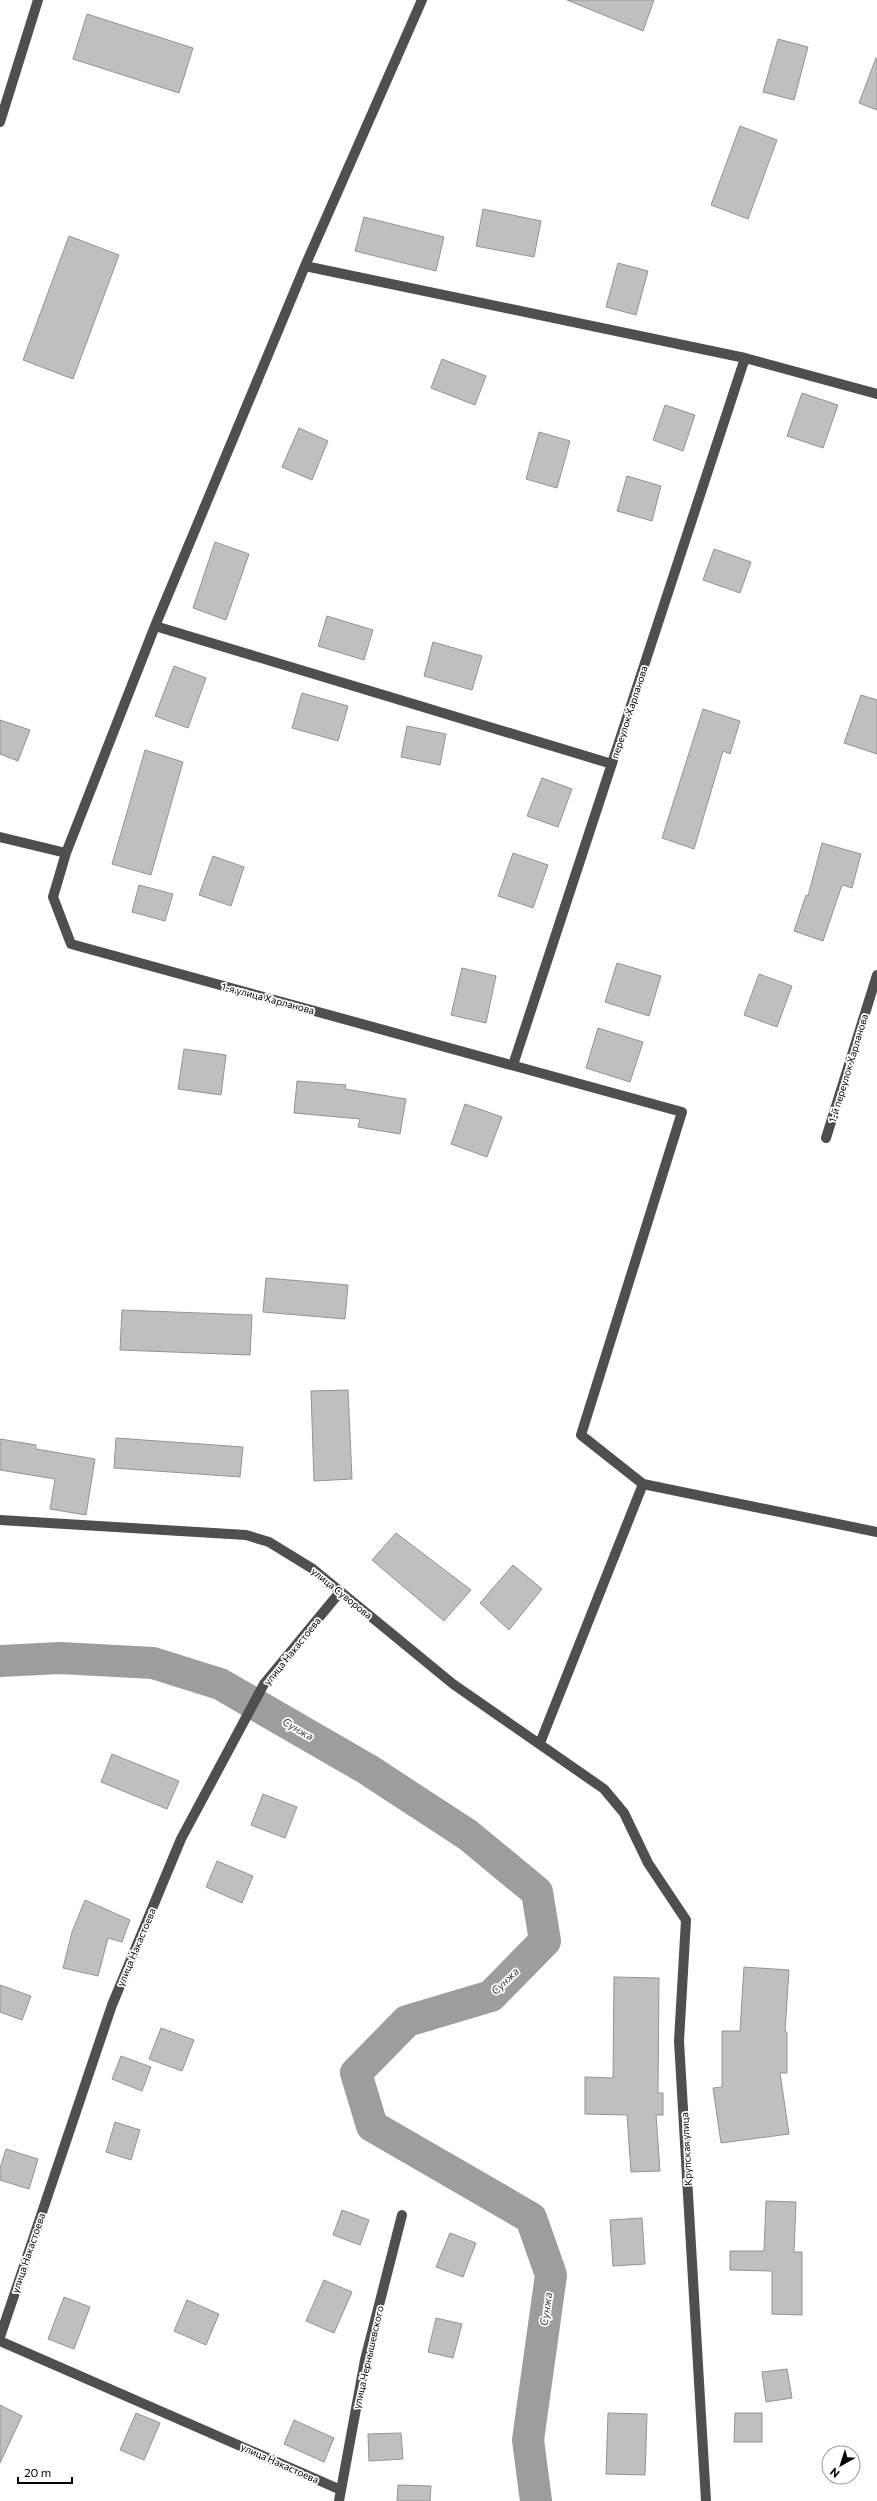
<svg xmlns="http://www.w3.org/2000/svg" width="877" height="2501" font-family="Commissioner,sans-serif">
<rect width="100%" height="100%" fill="#fff"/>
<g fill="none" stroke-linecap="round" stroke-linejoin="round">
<path stroke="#9d9d9d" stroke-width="32" d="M 0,1661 L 60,1658 L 153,1663 L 220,1684 L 367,1769 L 468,1835 L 537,1892 L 545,1941 L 491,1996 L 407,2021 L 356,2073 L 372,2126 L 531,2218 L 551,2275 L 528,2440 L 536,2501"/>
</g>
<path fill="#bfbfbf" stroke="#939393" d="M 567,0 L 654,0 L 643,31 Z
M 87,14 L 193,48 L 179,93 L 73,59 Z
M 778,39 L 808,47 L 794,100 L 763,92 Z
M 876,58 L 877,58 L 877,110 L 859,103 Z
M 740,126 L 777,140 L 748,219 L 711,205 Z
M 483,209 L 541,221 L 534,257 L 476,246 Z
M 364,217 L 444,237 L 436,271 L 355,251 Z
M 69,236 L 119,255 L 73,379 L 23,360 Z
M 618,263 L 648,271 L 636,315 L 606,307 Z
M 442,359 L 486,376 L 475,405 L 431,388 Z
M 802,393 L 838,405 L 823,448 L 787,436 Z
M 665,405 L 695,415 L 683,451 L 653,440 Z
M 299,428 L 328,441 L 312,480 L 282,467 Z
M 539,432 L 570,441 L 557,488 L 526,479 Z
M 627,476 L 661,486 L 652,521 L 617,511 Z
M 215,542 L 249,554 L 226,620 L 193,608 Z
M 714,549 L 751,562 L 740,593 L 703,580 Z
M 327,616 L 373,630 L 364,660 L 318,646 Z
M 433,642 L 482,656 L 472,690 L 424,676 Z
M 174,666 L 206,678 L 188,728 L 155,716 Z
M 302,693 L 348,706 L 338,741 L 292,728 Z
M 861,695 L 877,700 L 877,754 L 844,743 Z
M 703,709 L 740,721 L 730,754 L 723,751 L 694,849 L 662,838 Z
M 0,720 L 30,730 L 18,761 L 0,754 Z
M 407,726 L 446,734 L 440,765 L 401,757 Z
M 145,750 L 183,762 L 151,875 L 112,864 Z
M 542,778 L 572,789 L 558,827 L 527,816 Z
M 822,843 L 861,854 L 852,888 L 842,885 L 823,941 L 794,931 L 806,895 L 808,896 Z
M 513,853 L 548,865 L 533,908 L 498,896 Z
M 213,856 L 244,867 L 231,906 L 199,895 Z
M 139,885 L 173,894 L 165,921 L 132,912 Z
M 617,963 L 661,976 L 649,1016 L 605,1002 Z
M 462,968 L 496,976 L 486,1023 L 451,1015 Z
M 759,974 L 792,986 L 777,1027 L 744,1015 Z
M 598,1028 L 643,1042 L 630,1082 L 586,1068 Z
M 184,1049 L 226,1055 L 221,1095 L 178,1089 Z
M 297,1081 L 346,1085 L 345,1089 L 406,1099 L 400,1134 L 358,1127 L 360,1119 L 294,1113 Z
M 465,1104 L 502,1117 L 487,1157 L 451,1144 Z
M 266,1278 L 348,1285 L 345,1319 L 263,1312 Z
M 122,1310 L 252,1315 L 250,1355 L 120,1350 Z
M 348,1390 L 352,1479 L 314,1481 L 311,1391 Z
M 116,1438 L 243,1447 L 240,1477 L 114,1468 Z
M 0,1439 L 36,1445 L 36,1449 L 95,1459 L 86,1515 L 50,1509 L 55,1479 L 0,1470 Z
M 396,1533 L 471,1590 L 444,1621 L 372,1560 Z
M 513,1565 L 542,1589 L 509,1630 L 480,1603 Z
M 112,1754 L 179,1781 L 167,1809 L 101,1782 Z
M 263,1794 L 297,1807 L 285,1838 L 251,1825 Z
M 217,1861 L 253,1876 L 242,1903 L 206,1887 Z
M 85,1900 L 130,1920 L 122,1942 L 108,1938 L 98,1976 L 63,1968 L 72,1932 Z
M 744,1967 L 789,1970 L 785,2032 L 787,2032 L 787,2073 L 780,2073 L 789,2134 L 721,2143 L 713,2088 L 722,2087 L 722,2031 L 740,2031 Z
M 614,1977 L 659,1978 L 658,2093 L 663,2093 L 663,2115 L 656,2115 L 660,2171 L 631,2172 L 627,2115 L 585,2114 L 585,2077 L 613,2078 Z
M 0,1985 L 31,1996 L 22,2020 L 0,2012 Z
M 161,2028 L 194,2040 L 182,2071 L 149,2059 Z
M 121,2056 L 151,2067 L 142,2091 L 112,2079 Z
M 115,2122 L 140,2130 L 131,2160 L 106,2152 Z
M 6,2149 L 38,2159 L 29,2189 L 0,2180 L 0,2168 Z
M 766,2201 L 796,2202 L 794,2252 L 802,2252 L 802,2315 L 772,2314 L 772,2271 L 730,2270 L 730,2251 L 764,2251 Z
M 342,2210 L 369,2220 L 360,2245 L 333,2235 Z
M 642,2218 L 645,2264 L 613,2266 L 610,2220 Z
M 450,2233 L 476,2243 L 463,2277 L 436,2267 Z
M 324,2280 L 352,2292 L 334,2333 L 306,2321 Z
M 64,2297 L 90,2307 L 74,2349 L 48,2339 Z
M 187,2300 L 219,2314 L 206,2345 L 174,2331 Z
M 436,2318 L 462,2324 L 453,2358 L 428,2352 Z
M 787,2369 L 792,2398 L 766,2402 L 762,2372 Z
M 0,2405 L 22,2416 L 0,2463 Z
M 136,2413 L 160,2423 L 144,2460 L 120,2450 Z
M 608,2413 L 647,2414 L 645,2475 L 606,2474 Z
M 735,2413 L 762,2413 L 762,2442 L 734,2442 Z
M 294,2420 L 334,2438 L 324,2462 L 284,2444 Z
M 401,2433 L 403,2459 L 369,2461 L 368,2434 Z
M 398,2485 L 431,2486 L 430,2501 L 397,2501 Z"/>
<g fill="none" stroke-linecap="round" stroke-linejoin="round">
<path stroke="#4f4f4f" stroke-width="10" d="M 422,0 L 305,266 L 155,626 L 66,853 L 53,897 L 71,944 L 682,1112 L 581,1435 L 643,1484 L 877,1532
M 0,122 L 38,0
M 305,266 L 745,358 L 877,394
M 155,626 L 612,764
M 0,837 L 66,853
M 513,1065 L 745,358
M 826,1138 L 877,975
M 0,1520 L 246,1535 L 269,1542 L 313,1569 L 453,1684 L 604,1789 L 624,1813 L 648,1863 L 686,1920 L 679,2041 L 706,2501
M 540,1743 L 643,1484
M 0,2337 L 112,2005 L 181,1839 L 264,1684 L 340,1592
M 0,2341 L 341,2490
M 339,2501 L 365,2360 L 402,2215"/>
</g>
<g text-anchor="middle" stroke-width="3.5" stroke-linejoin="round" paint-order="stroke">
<g font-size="10" fill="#000" stroke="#fff">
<text transform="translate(629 712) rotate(-72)" y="4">переулок Харланова</text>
<text transform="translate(268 998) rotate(15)" y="4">1-я улица Харланова</text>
<text transform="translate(848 1068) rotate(-73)" y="4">1-й переулок Харланова</text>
<text transform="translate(342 1593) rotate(39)" y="4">улица Суворова</text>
<text transform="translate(292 1651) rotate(-51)" y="4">улица Накастоева</text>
<text transform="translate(136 1947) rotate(-67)" y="4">улица Накастоева</text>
<text transform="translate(686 2149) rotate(-93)" y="4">Крупская улица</text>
<text transform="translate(28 2253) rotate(-71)" y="4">улица Накастоева</text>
<text transform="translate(368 2357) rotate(-77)" y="4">улица Чернышевского</text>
<text transform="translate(280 2463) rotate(24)" y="4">улица Накастоева</text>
</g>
<g font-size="11" font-style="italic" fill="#3e3e3e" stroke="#fff">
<text transform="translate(298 1729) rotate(30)" y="4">Сунжа</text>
<text transform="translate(505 1981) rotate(-44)" y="4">Сунжа</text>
<text transform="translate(546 2309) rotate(-82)" y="4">Сунжа</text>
</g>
</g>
<g transform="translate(841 2465) rotate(219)"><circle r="19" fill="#ffffff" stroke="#999999"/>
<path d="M0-3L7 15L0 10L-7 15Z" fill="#000000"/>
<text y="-6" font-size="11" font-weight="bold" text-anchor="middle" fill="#000000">N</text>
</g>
<path d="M18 2477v6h54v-6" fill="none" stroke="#000000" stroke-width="2"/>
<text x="24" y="2477" font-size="12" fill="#000000" stroke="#ffffff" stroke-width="3" paint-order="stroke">20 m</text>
</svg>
